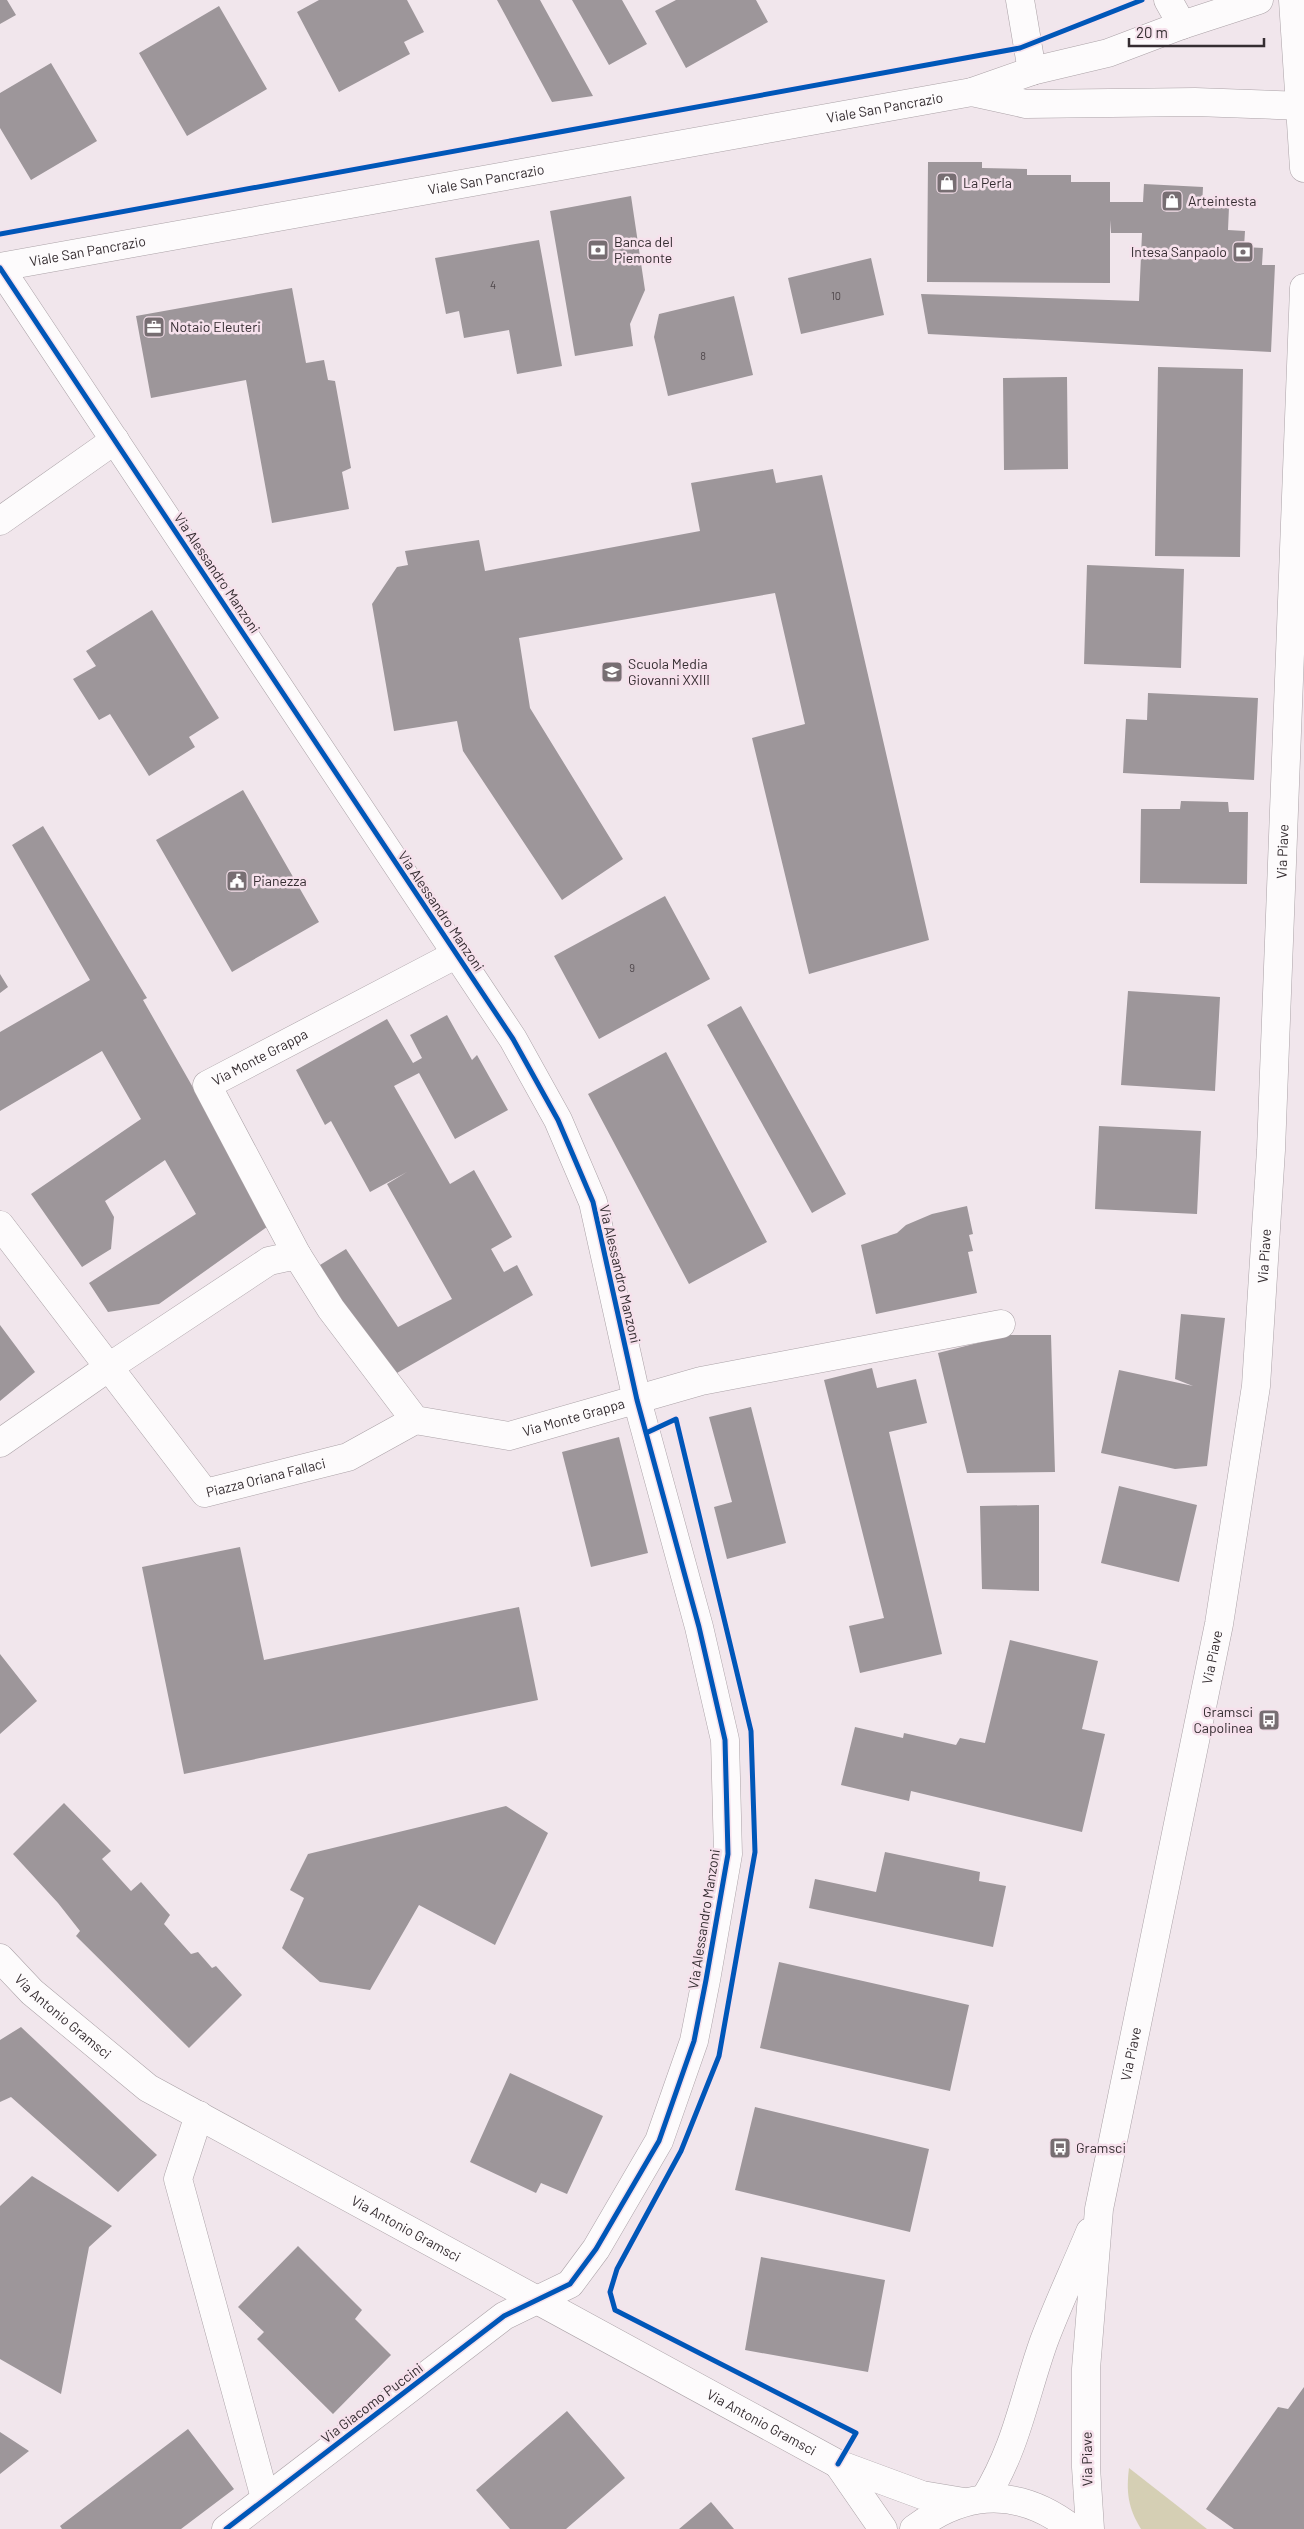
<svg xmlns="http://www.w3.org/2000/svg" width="1304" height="2529" font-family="Barlow,sans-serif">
<rect width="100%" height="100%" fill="#f1e6ec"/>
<path fill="#d5cfb4" d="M 1129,2468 L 1207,2529 L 1141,2529 C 1128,2508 1126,2492 1129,2468 Z"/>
<path fill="#9d969a" d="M 0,0 L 7,0 L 16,15 L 0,24 Z
M 319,0 L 407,0 L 424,32 L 404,42 L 410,54 L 339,92 L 297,12 Z
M 497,0 L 540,0 L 593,96 L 552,102 Z
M 572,0 L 622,0 L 647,44 L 609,65 Z
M 676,0 L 756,0 L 768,22 L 686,68 L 655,11 Z
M 219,6 L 267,89 L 187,136 L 139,53 Z
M 51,63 L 97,141 L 31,180 L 0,128 L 0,93 Z
M 928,162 L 982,162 L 982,168 L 1027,169 L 1027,175 L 1071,175 L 1071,182 L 1110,182 L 1110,202 L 1143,202 L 1144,184 L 1203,187 L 1202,206 L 1229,207 L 1228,230 L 1245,231 L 1244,247 L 1263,248 L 1262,265 L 1275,265 L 1271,352 L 928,334 L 921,294 L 1139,301 L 1142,233 L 1111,233 L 1110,220 L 1110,283 L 927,282 Z
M 631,196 L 645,290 L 630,324 L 633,346 L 575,356 L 550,211 Z
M 539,240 L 562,366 L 517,374 L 509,330 L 464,338 L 459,311 L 446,314 L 435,258 Z
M 871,258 L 884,315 L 801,334 L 788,278 Z
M 292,288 L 306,363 L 324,360 L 328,380 L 335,381 L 351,468 L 342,472 L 349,509 L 272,523 L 246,380 L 151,398 L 136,316 Z
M 734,296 L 753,375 L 668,396 L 654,337 L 659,314 Z
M 1158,367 L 1243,369 L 1240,557 L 1155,556 Z
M 1067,377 L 1068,469 L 1004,470 L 1003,378 Z
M 773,469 L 776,483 L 822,475 L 929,940 L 809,974 L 752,738 L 805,724 L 775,593 L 519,638 L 530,708 L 623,859 L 562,900 L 463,751 L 457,721 L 394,731 L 372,604 L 397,567 L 408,565 L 405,551 L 479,540 L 485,571 L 700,531 L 691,483 Z
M 1087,565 L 1184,569 L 1181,668 L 1084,664 Z
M 152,610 L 219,718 L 189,737 L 195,747 L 149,776 L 110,714 L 99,720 L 73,679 L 96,666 L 86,651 Z
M 1148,693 L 1258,698 L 1254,780 L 1123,773 L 1126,719 L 1147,720 Z
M 243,790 L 319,922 L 232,972 L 156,840 Z
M 1181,801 L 1228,802 L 1229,812 L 1248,812 L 1247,884 L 1140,883 L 1141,809 L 1180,809 Z
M 43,826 L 147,998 L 143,1000 L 271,1224 L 159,1304 L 108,1312 L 89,1283 L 196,1214 L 165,1160 L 105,1201 L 114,1217 L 111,1249 L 82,1267 L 31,1194 L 141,1119 L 102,1051 L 0,1111 L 0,1032 L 90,980 L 12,845 Z
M 665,896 L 710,979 L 599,1039 L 554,956 Z
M 0,974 L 8,987 L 0,993 Z
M 1128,991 L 1220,997 L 1215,1091 L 1121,1085 Z
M 741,1006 L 846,1194 L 812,1213 L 707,1025 Z
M 447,1015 L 472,1060 L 477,1055 L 508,1110 L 455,1139 L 419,1073 L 394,1086 L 450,1184 L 474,1170 L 512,1237 L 491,1249 L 504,1272 L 517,1265 L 533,1295 L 397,1373 L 373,1350 L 315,1268 L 346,1249 L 398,1327 L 452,1299 L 387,1184 L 407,1172 L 370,1192 L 331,1121 L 325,1125 L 296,1070 L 387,1019 L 413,1063 L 422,1058 L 410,1035 Z
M 666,1052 L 767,1242 L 689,1284 L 588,1094 Z
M 1099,1126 L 1201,1131 L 1197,1214 L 1095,1209 Z
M 967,1206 L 973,1234 L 969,1235 L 973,1251 L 968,1252 L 977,1293 L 876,1314 L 861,1245 L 897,1233 L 906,1225 L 932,1214 Z
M 1181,1314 L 1225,1318 L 1207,1466 L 1175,1469 L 1101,1453 L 1119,1370 L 1193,1386 L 1175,1379 Z
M 0,1325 L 35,1372 L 0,1401 Z
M 1009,1335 L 1051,1335 L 1055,1472 L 967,1473 L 938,1353 Z
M 872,1368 L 877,1388 L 916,1379 L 927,1423 L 889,1432 L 942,1654 L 860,1673 L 849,1626 L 884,1618 L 824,1380 Z
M 751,1407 L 786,1543 L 727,1559 L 714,1507 L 732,1502 L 709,1417 Z
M 619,1437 L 648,1553 L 591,1567 L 562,1452 Z
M 1119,1486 L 1197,1505 L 1179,1582 L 1101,1563 Z
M 1039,1505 L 1039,1591 L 982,1589 L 980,1506 Z
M 240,1547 L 264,1660 L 519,1607 L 538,1700 L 184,1774 L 142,1567 Z
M 1010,1640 L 1098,1661 L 1082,1729 L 1105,1734 L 1082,1832 L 911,1791 L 909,1801 L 841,1785 L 855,1727 L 903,1738 L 904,1733 L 956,1745 L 960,1738 L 985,1743 Z
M 0,1654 L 37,1701 L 0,1734 Z
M 64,1803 L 111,1851 L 102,1859 L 131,1891 L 141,1882 L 170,1915 L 164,1924 L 191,1954 L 198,1952 L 212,1968 L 216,1966 L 242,1995 L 189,2048 L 76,1936 L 80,1931 L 58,1903 L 13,1854 Z
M 506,1806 L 548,1833 L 495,1945 L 419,1905 L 370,1990 L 320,1982 L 282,1948 L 304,1898 L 290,1890 L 308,1854 Z
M 885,1852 L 980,1872 L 979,1881 L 1006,1886 L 993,1947 L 809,1908 L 815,1879 L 876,1892 Z
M 779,1962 L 969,2005 L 950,2091 L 760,2048 Z
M 21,2027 L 157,2155 L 118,2192 L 11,2097 L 0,2102 L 0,2040 Z
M 510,2073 L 603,2116 L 567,2194 L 541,2183 L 536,2193 L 470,2162 Z
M 755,2107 L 929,2149 L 910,2232 L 735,2190 Z
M 32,2176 L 112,2226 L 89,2247 L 61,2394 L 0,2359 L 0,2206 Z
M 298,2246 L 362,2310 L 355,2319 L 391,2355 L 333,2414 L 257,2339 L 264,2332 L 238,2307 Z
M 761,2257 L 885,2280 L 868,2372 L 745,2350 Z
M 1304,2387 L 1304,2529 L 1234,2529 L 1206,2509 L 1278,2407 L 1288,2409 Z
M 567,2411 L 625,2478 L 566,2529 L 510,2529 L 476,2490 Z
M 188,2429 L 234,2489 L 181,2529 L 62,2529 L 60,2526 Z
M 0,2432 L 29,2451 L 0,2474 Z
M 711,2502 L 734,2529 L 679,2529 Z"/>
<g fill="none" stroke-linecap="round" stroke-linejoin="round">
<g stroke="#aba2a7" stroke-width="29">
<g id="minor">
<path d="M 1020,0 L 1032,71"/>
<path d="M 1168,0 L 1182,25"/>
<path d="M 972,92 L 1026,104 L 1195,102 L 1304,106"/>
<path id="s1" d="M 0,267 L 972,92 L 1032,71 L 1108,53 L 1182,25 L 1259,0"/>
<path d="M 0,268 L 513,1039 L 558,1120 L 593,1202 L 637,1400 L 699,1627 L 725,1740 L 728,1854 L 706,1980 L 694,2041 L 659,2141 L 596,2249 L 570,2284 L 504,2316 L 226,2529"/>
<path d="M 0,521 L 115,440"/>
<path id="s2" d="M 0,1225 L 205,1493 L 348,1457 L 415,1420"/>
<path id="s3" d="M 297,1255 L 207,1085 L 457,954"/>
<path id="s4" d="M 0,1443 L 109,1367 L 269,1261 L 297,1255 L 331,1309 L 415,1420 L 509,1436 L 701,1381 L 1001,1324"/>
<path id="s5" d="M 0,1958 L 32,1992 L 148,2088 L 838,2464 L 922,2495 L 964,2502"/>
<path d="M 199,2115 L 178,2179 L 265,2498"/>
<path d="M 838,2464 L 883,2529"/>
</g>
</g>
<g stroke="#aba2a7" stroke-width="29">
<g id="major">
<path d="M 1293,0 L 1304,168"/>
<path d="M 985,2498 C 1017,2446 1024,2397 1044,2341 C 1058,2304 1075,2268 1090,2232"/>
<path d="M 914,2529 C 967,2489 1020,2488 1073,2529"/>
<path id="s6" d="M 1090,2529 L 1086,2467 L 1086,2369 L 1099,2209 L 1219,1624 L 1256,1386 L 1271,1150 L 1304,288"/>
</g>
</g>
<use href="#minor" stroke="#fdfbfc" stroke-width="28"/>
<use href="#major" stroke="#fdfbfc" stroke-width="28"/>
<g stroke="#f6e1ec" stroke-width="8">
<path id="cycleway" d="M 0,234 L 1020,48 L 1142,0
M 0,268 L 513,1039 L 558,1120 L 593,1202 L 637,1400 L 699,1627 L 725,1740 L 728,1854 L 706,1980 L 694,2041 L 659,2141 L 596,2249 L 570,2284 L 504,2316 L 226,2529
M 646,1433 L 676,1419 L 751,1731 L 755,1852 L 719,2056 L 681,2151 L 617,2269 L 610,2292 L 615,2310 L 856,2433 L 838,2464"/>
</g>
<use href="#cycleway" stroke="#0057b8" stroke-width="5"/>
</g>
<defs>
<g id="shop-square" transform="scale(1.125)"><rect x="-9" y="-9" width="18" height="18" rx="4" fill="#776e72" stroke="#f6e1ec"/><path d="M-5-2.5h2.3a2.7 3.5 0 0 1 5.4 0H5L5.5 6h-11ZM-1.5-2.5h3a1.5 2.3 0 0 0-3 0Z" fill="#fff"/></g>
<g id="bank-square" transform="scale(1.125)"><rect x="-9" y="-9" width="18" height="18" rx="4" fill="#776e72" stroke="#f6e1ec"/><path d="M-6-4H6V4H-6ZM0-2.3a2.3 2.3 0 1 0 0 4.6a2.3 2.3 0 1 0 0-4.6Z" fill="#fff"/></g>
<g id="office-square" transform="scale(1.125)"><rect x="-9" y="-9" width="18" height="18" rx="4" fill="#776e72" stroke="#f6e1ec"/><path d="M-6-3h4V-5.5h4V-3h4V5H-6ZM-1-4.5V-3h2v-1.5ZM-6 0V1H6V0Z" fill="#fff"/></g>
<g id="school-square" transform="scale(1.125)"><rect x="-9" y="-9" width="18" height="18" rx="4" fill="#776e72" stroke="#f6e1ec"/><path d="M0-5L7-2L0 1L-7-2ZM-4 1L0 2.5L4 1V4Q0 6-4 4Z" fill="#fff"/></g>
<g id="civic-square" transform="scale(1.125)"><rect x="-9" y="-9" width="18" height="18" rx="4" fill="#776e72" stroke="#f6e1ec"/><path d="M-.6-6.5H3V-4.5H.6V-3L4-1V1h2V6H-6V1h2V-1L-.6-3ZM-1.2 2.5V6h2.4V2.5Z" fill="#fff"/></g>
<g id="bus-square" transform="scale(1.125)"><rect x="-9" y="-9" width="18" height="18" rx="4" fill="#776e72" stroke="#f6e1ec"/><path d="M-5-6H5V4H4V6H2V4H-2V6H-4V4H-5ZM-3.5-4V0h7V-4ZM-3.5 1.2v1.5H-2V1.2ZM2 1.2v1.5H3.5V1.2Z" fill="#fff"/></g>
</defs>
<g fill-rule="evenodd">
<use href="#shop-square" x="947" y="183"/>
<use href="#shop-square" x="1172" y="201"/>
<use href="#bank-square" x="598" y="250"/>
<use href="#bank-square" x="1243" y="252"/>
<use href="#office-square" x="154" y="327"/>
<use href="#school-square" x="612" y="672"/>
<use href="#civic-square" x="237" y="881"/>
<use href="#bus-square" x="1269" y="1720"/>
<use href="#bus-square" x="1060" y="2148"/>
</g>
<g text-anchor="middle" stroke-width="5" stroke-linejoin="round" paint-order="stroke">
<g font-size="11" fill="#4f474b">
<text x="493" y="289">4</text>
<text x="836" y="300">10</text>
<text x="703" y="360">8</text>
<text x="632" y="972">9</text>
</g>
<g font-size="14" fill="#352d31" stroke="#f6e1ec">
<text dy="5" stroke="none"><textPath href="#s1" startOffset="899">Viale San Pancrazio</textPath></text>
<text dy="5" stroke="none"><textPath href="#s1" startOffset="494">Viale San Pancrazio</textPath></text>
<text dy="5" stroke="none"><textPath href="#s1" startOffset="89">Viale San Pancrazio</textPath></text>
<text transform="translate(217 573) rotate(56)" y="5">Via Alessandro Manzoni</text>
<text dy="5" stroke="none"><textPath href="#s6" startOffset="1694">Via Piave</textPath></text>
<text transform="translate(441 911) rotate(56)" y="5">Via Alessandro Manzoni</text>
<text dy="5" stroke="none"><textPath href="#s3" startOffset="252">Via Monte Grappa</textPath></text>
<text dy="5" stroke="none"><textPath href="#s6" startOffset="1289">Via Piave</textPath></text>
<text transform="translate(620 1274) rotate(77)" y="5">Via Alessandro Manzoni</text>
<text dy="5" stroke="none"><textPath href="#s4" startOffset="719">Via Monte Grappa</textPath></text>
<text dy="5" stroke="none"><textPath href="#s2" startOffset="400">Piazza Oriana Fallaci</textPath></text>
<text dy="5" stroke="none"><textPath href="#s6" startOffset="884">Via Piave</textPath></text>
<text transform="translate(704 1919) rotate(-81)" y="5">Via Alessandro Manzoni</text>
<text dy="5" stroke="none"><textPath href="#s5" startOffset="86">Via Antonio Gramsci</textPath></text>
<text dy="5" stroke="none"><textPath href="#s6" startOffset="479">Via Piave</textPath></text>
<text dy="5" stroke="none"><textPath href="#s5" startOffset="491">Via Antonio Gramsci</textPath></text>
<text transform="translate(372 2403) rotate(-37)" y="5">Via Giacomo Puccini</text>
<text dy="5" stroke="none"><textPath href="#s5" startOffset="896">Via Antonio Gramsci</textPath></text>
<text transform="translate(1087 2459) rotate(-91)" y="5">Via Piave</text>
</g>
<g font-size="14" fill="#352d31" stroke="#f6e1ec" text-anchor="start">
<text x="963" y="188">La Perla</text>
<text x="1188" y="206">Arteintesta</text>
<text x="614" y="247">Banca del<tspan x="614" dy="16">Piemonte</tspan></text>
<text x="1227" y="257" text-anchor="end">Intesa Sanpaolo</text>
<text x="170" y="332">Notaio Eleuteri</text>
<text x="628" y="669">Scuola Media<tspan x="628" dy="16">Giovanni XXIII</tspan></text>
<text x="253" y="886">Pianezza</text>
<text x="1253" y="1717" text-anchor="end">Gramsci<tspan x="1253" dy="16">Capolinea</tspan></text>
<text x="1076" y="2153">Gramsci</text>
</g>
</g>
<path d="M1129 38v8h135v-8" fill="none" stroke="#352d31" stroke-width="2.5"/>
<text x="1136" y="38" font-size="15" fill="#352d31" stroke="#f6e1ec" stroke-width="4" paint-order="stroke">20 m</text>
</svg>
